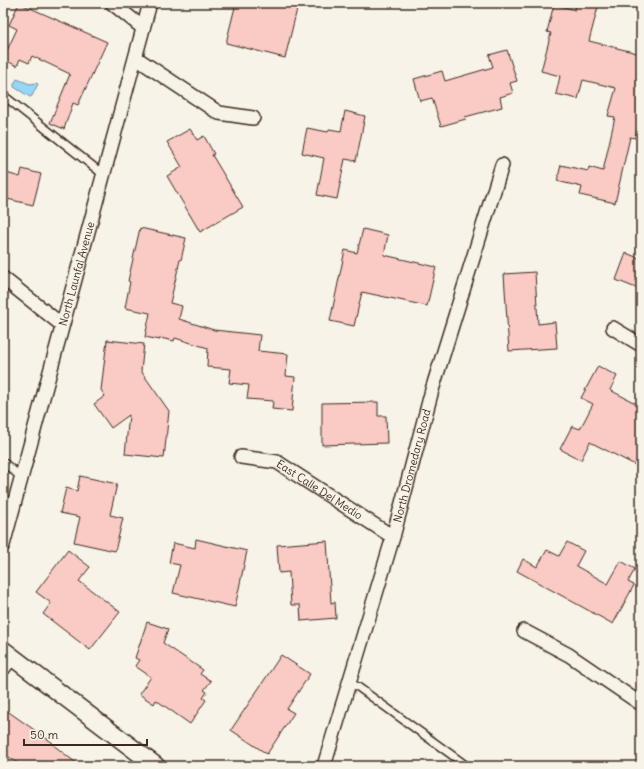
<svg xmlns="http://www.w3.org/2000/svg" width="644" height="769" font-family="Delius,sans-serif">
<rect width="100%" height="100%" fill="#f7f3e8"/>
<filter id="ink" filterUnits="userSpaceOnUse"><feTurbulence type="fractalNoise" baseFrequency=".025" numOctaves="2"/><feDisplacementMap in="SourceGraphic" scale="8" xChannelSelector="R" yChannelSelector="G"/><feConvolveMatrix kernelMatrix="1 2 1 2 8 2 1 2 1" color-interpolation-filters="sRGB"/></filter>
<g filter="url(#ink)">
<path fill="#96d6f7" stroke="#7291a0" d="M 17,79 L 30,84 L 36,83 L 38,84 L 32,96 L 30,97 L 14,87 L 14,84 Z"/>
<path fill="#facac5" stroke="#3b2a1e" d="M 19,3 L 107,42 L 78,105 L 73,103 L 64,129 L 50,123 L 70,74 L 32,56 L 29,63 L 20,59 L 17,66 L 3,59 L 17,29 L 9,25 Z
M 236,3 L 289,3 L 298,5 L 285,58 L 226,43 Z
M 576,3 L 599,3 L 589,41 L 641,54 L 641,115 L 635,138 L 630,137 L 615,203 L 580,195 L 582,187 L 557,181 L 561,165 L 588,171 L 589,167 L 603,171 L 615,117 L 608,116 L 616,88 L 583,80 L 578,99 L 556,94 L 560,76 L 541,71 L 551,33 L 547,32 L 554,4 L 575,10 Z
M 507,50 L 517,81 L 510,83 L 513,93 L 500,97 L 502,107 L 465,117 L 466,119 L 441,126 L 432,98 L 420,101 L 414,79 L 442,71 L 445,81 L 493,67 L 489,55 Z
M 345,111 L 365,116 L 356,161 L 345,159 L 337,199 L 317,195 L 324,158 L 302,153 L 307,128 L 328,132 L 329,129 L 341,131 Z
M 190,129 L 197,140 L 204,136 L 214,154 L 212,155 L 243,207 L 200,232 L 167,176 L 182,167 L 167,142 Z
M 22,169 L 41,174 L 33,205 L 3,198 L 3,172 L 20,177 Z
M 140,228 L 186,238 L 181,260 L 180,260 L 170,303 L 182,306 L 179,319 L 214,330 L 260,335 L 258,351 L 288,354 L 286,376 L 295,377 L 292,411 L 272,409 L 273,401 L 247,399 L 249,385 L 229,383 L 231,369 L 207,367 L 208,348 L 175,338 L 174,341 L 160,338 L 160,340 L 145,337 L 150,313 L 125,308 L 130,282 L 128,281 Z
M 363,229 L 388,235 L 384,255 L 436,267 L 427,306 L 362,292 L 354,326 L 330,321 L 345,250 L 357,253 Z
M 626,253 L 641,259 L 641,290 L 616,280 Z
M 535,272 L 538,324 L 555,322 L 557,348 L 509,351 L 504,274 Z
M 107,340 L 144,344 L 141,371 L 169,411 L 164,458 L 125,454 L 129,415 L 111,428 L 94,404 L 105,396 L 101,390 Z
M 598,366 L 617,376 L 610,390 L 641,406 L 641,468 L 590,442 L 581,460 L 560,449 L 572,426 L 580,429 L 593,404 L 581,398 Z
M 378,402 L 378,416 L 386,416 L 387,443 L 322,445 L 322,403 Z
M 80,476 L 117,484 L 110,515 L 123,518 L 115,551 L 74,542 L 80,517 L 60,513 L 66,488 L 77,491 Z
M 196,539 L 247,551 L 235,607 L 173,593 L 180,565 L 169,563 L 173,543 L 195,548 Z
M 327,541 L 331,603 L 335,602 L 336,618 L 301,621 L 300,605 L 291,605 L 289,572 L 279,573 L 277,545 Z
M 567,542 L 584,551 L 576,566 L 608,584 L 621,561 L 635,569 L 628,582 L 634,585 L 613,624 L 517,571 L 523,559 L 537,567 L 547,550 L 559,556 Z
M 68,550 L 90,567 L 79,581 L 120,612 L 90,650 L 43,614 L 51,603 L 36,592 Z
M 147,622 L 168,629 L 163,643 L 203,670 L 200,674 L 211,681 L 204,690 L 207,692 L 203,698 L 206,700 L 190,724 L 156,700 L 154,704 L 139,694 L 151,677 L 135,666 L 139,660 L 135,658 Z
M 281,655 L 310,674 L 287,709 L 294,713 L 267,754 L 231,730 Z
M 3,708 L 53,743 L 52,744 L 80,766 L 22,766 L 3,753 Z"/>
<g fill="none" stroke-linecap="round" stroke-linejoin="round">
<g stroke="#3b2a1e" stroke-width="10">
<path id="service" d="M 3,95 L 104,175
M 3,462 L 21,477
M 349,682 L 358,687 L 467,766"/>
</g>
<g stroke="#3b2a1e" stroke-width="16">
<g id="minor">
<path d="M 112,3 L 143,28"/>
<path d="M 136,58 L 219,113 L 253,118"/>
<path d="M 3,278 L 62,325"/>
<path d="M 613,328 L 641,345"/>
<path id="s1" d="M 241,457 L 277,462 L 393,537"/>
<path id="s2" d="M 3,545 L 150,3"/>
<path d="M 524,631 L 569,655 L 641,704"/>
<path d="M 3,669 L 12,657"/>
<path id="s3" d="M 324,766 L 393,537 L 432,390 L 502,165"/>
</g>
</g>
<g stroke="#3b2a1e" stroke-width="20">
<path id="tertiary" d="M 3,650 L 156,766"/>
</g>
<use href="#service" stroke="#f7f3e8" stroke-width="7"/>
<use href="#minor" stroke="#f7f3e8" stroke-width="13"/>
<use href="#tertiary" stroke="#f7f3e8" stroke-width="17"/>
</g>
</g>
<g text-anchor="middle" stroke-width="3" stroke-linejoin="round" paint-order="stroke">
<g font-size="11" fill="#3b2a1e" stroke="#f7f3e8">
<text dy="4" stroke="none"><textPath href="#s2" startOffset="281">North Launfal Avenue</textPath></text>
<text dy="4" stroke="none"><textPath href="#s3" startOffset="313">North Dromedary Road</textPath></text>
<text dy="4" stroke="none"><textPath href="#s1" startOffset="87">East Calle Del Medio</textPath></text>
</g>
</g>
<rect width="644" height="769" fill="none" stroke="#f7f3e8" stroke-width="16"/>
<rect x="8" y="8" width="628" height="753" fill="none" stroke="#3b2a1e" stroke-width="1.5" filter="url(#ink)"/>
<path d="M24 739v6h123v-6" fill="none" stroke="#3b2a1e" stroke-width="2"/>
<text x="30" y="739" font-size="12" fill="#3b2a1e" stroke="#f7f3e8" stroke-width="3" paint-order="stroke">50 m</text>
</svg>
